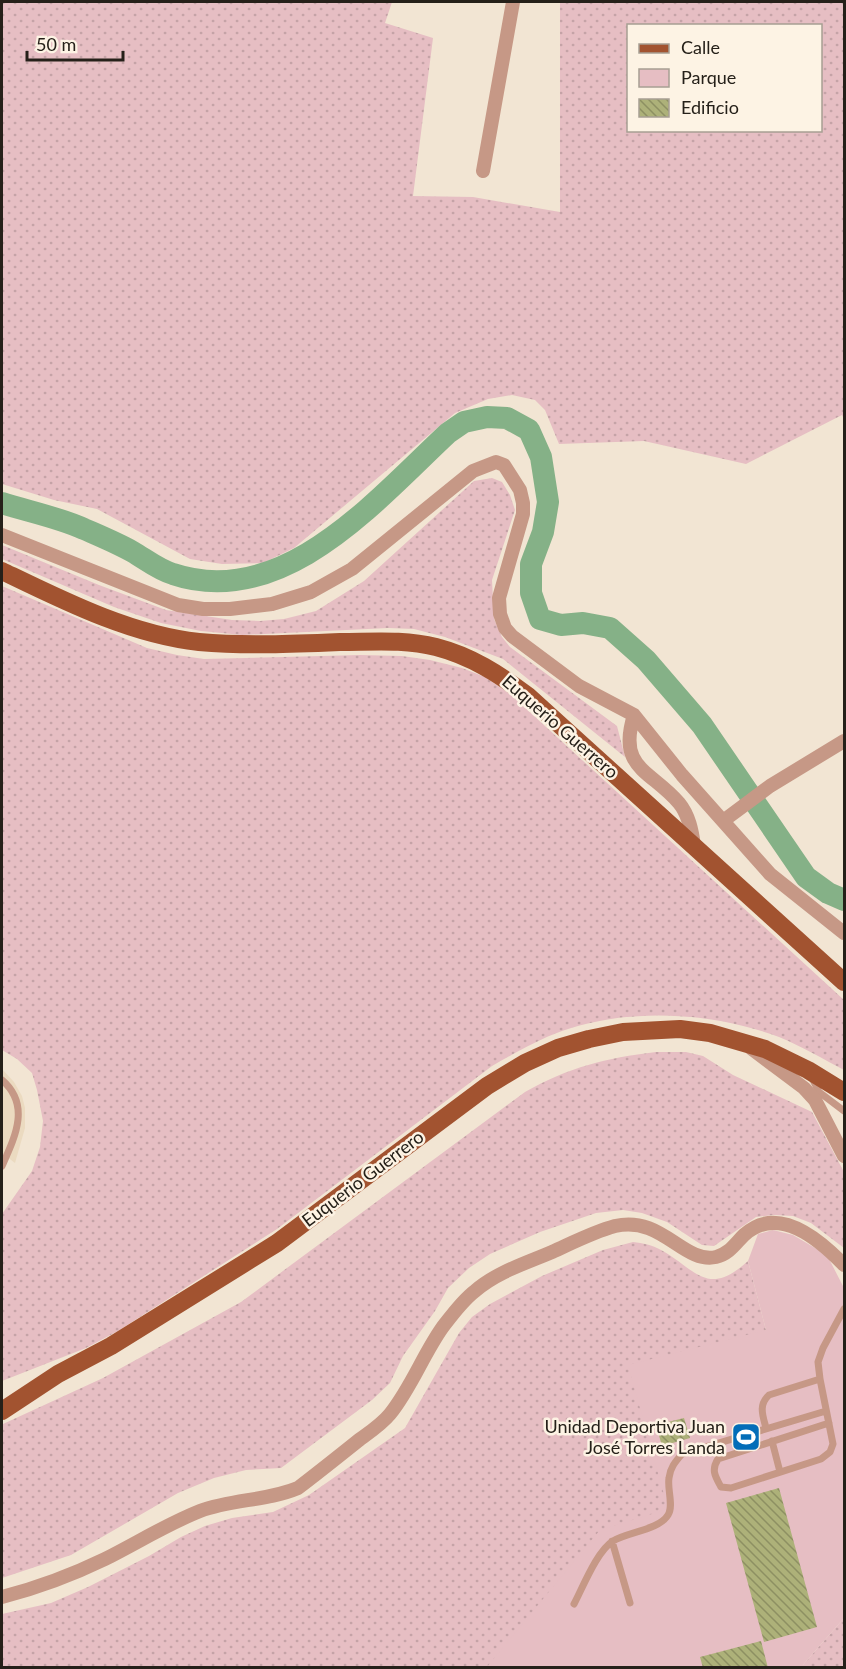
<svg xmlns="http://www.w3.org/2000/svg" width="846" height="1669" font-family="Lato,sans-serif">
<defs>
<pattern id="grass-dots" width="8" height="8" patternUnits="userSpaceOnUse" patternTransform="scale(1.5)"><rect width="8" height="8" fill="#e6bec3"/><path d="M2 2h.1M6 6h.1" fill="none" stroke="#c5a3a7" stroke-width="1.8" stroke-linecap="round"/></pattern>
<pattern id="building-back-hatch" width="6" height="6" patternUnits="userSpaceOnUse" patternTransform="scale(1.5)"><rect width="6" height="6" fill="#adb179"/><path d="M-1 5l2 2M0 0l6 6M5-1l2 2" fill="none" stroke="#8d9062"/></pattern>
</defs>
<rect width="100%" height="100%" fill="#f2e5d3"/>
<path fill="#ebdac0" d="M 2,1069 L 14,1082 L 22,1096 L 25,1108 L 25,1128 L 15,1163 L 2,1153 Z"/>
<path fill="url(#grass-dots)" fill-rule="evenodd" d="M 2,2 L 392,2 L 385,23 L 433,38 L 413,196 L 473,197 L 560,212 L 560,2 L 844,2 L 844,419 L 842,415 L 746,464 L 644,441 L 559,444 L 545,410 L 535,400 L 512,395 L 488,399 L 455,413 L 294,548 L 263,563 L 222,564 L 190,559 L 97,509 L 54,500 L 2,484 ZM 628,26 L 820,26 L 820,130 L 628,130 Z
M 492,478 L 502,482 L 510,495 L 515,510 L 492,580 L 494,619 L 502,637 L 510,647 L 617,726 L 625,757 L 503,659 L 445,637 L 414,629 L 388,628 L 242,635 L 201,631 L 161,623 L 114,607 L 2,559 L 2,545 L 99,585 L 166,610 L 232,620 L 260,621 L 284,619 L 316,611 L 364,581 L 474,481 Z
M 2,586 L 147,648 L 177,655 L 204,659 L 360,655 L 402,656 L 430,660 L 462,668 L 485,677 L 510,694 L 844,1000 L 844,1070 C 823,1059 801,1046 779,1037 C 711,1012 631,1007 562,1031 C 537,1040 515,1053 492,1066 L 277,1229 L 118,1331 L 86,1348 L 2,1381 L 2,1214 L 32,1171 L 40,1147 L 43,1121 L 37,1090 L 32,1073 L 17,1059 L 2,1050 Z
M 656,1052 L 686,1052 L 703,1056 L 733,1075 L 812,1112 L 844,1172 L 844,1248 L 811,1223 L 793,1216 L 774,1215 L 756,1217 L 714,1246 L 702,1245 L 667,1222 L 642,1213 L 623,1210 L 596,1213 L 540,1232 L 490,1254 L 469,1268 L 448,1288 L 435,1311 L 403,1356 L 390,1383 L 372,1400 L 281,1468 L 246,1470 L 214,1478 L 178,1493 L 71,1555 L 2,1578 L 2,1422 L 3,1424 L 103,1378 L 241,1302 L 525,1092 C 570,1067 605,1058 656,1052 Z
M 633,1242 C 643,1243 652,1245 661,1250 C 697,1270 707,1298 748,1261 L 766,1330 L 668,1509 L 489,1667 L 2,1667 L 2,1614 L 51,1603 L 88,1587 L 149,1556 L 181,1537 L 205,1526 L 232,1518 L 273,1512 L 309,1495 L 405,1428 L 459,1333 L 472,1317 L 490,1304 L 542,1276 L 603,1250 Z
M 844,1618 L 844,1667 L 801,1667 Z"/>
<path fill="#e6bec3" d="M 773,1230 L 793,1235 L 827,1255 L 844,1288 L 844,1618 L 801,1667 L 486,1668 L 600,1530 L 668,1509 L 628,1365 L 766,1330 L 748,1261 L 758,1234 Z"/>
<g fill="none" stroke-linecap="round" stroke-linejoin="round">
<path stroke="#85b187" stroke-width="22" d="M 2,503 C 27,511 61,518 84,529 C 100,536 117,543 133,552 C 145,559 159,570 173,574 C 283,611 376,500 448,433 L 464,422 L 487,417 L 507,418 L 529,430 L 541,457 L 548,502 L 543,532 L 531,564 L 531,593 L 540,619 L 561,625 L 583,623 L 610,628 L 646,660 L 702,725 L 806,877 L 828,893 L 844,900"/>
</g>
<path fill="url(#building-back-hatch)" d="M 684,1418 L 690,1438 L 662,1446 L 656,1425 Z
M 779,1488 L 817,1627 L 764,1642 L 726,1503 Z
M 761,1641 L 768,1668 L 703,1668 L 700,1657 Z"/>
<g fill="none" stroke-linecap="round" stroke-linejoin="round">
<path stroke="#c69886" stroke-width="7" d="M 812,1078 L 819,1092 L 844,1111
M 2,1080 C 31,1105 15,1137 2,1166
M 829,1423 L 718,1459 C 711,1470 715,1476 721,1487 L 731,1488 L 821,1459 L 830,1452 L 833,1444 L 820,1379 L 818,1362 L 823,1348 L 844,1309
M 766,1428 C 763,1416 758,1405 769,1395 L 820,1379
M 772,1441 L 780,1472
M 612,1541 L 630,1603
M 574,1604 C 583,1587 597,1551 613,1541 C 627,1532 659,1530 668,1515 C 674,1506 667,1489 669,1478 C 670,1468 675,1462 682,1454 L 826,1411"/>
<path stroke="#c69886" stroke-width="14" d="M 483,171 L 513,2
M 2,535 L 178,605 L 203,609 L 230,609 L 272,604 L 311,592 L 352,569 L 473,471 L 496,462 L 504,465 L 520,490 L 523,503 L 523,514 L 499,598 L 500,614 L 505,628 L 512,636 L 579,686 L 634,715 L 682,775 L 770,874 L 844,933
M 634,715 C 617,769 651,770 679,803 C 689,815 692,831 694,846
M 723,821 L 770,786 L 844,741
M 752,1049 L 804,1088 L 815,1100 L 844,1156
M 2,1597 C 37,1588 72,1575 105,1559 C 137,1543 167,1524 200,1511 C 232,1499 267,1501 298,1488 C 319,1472 339,1456 359,1440 C 370,1432 382,1424 390,1414 C 411,1388 423,1355 442,1328 C 452,1315 462,1301 475,1291 C 497,1272 526,1263 552,1252 C 572,1243 593,1232 615,1226 C 662,1215 683,1264 716,1257 C 729,1254 735,1244 744,1235 C 778,1204 819,1239 844,1265"/>
<path stroke="#a25330" stroke-width="18" d="M 2,571 C 62,600 131,635 199,642 C 245,646 293,644 340,642 C 372,642 404,639 436,647 C 471,656 499,674 528,696 L 844,982
M 2,1411 L 58,1374 L 111,1346 L 277,1243 L 487,1086 L 525,1063 L 558,1048 L 589,1039 L 623,1032 L 680,1029 L 710,1033 L 765,1049 L 808,1070 L 844,1092"/>
</g>
<defs>
<g id="stadium-square" transform="scale(1.5)"><rect x="-9" y="-9" width="18" height="18" rx="4" fill="#036db8" stroke="#fdf3e4"/><path d="M0-5a6.5 5 0 1 0 0 10a6.5 5 0 1 0 0-10ZM-3.5-1.8h7v3.6h-7Z" fill="#fff"/></g>
</defs>
<g fill-rule="evenodd">
<use href="#stadium-square" x="746" y="1437"/>
</g>
<g text-anchor="middle" stroke-width="5" stroke-linejoin="round" paint-order="stroke">
<g font-size="18" fill="#252019" stroke="#fdf3e4">
<text transform="translate(560 727) rotate(41)" y="6">Euquerio Guerrero</text>
<text transform="translate(363 1179) rotate(-37)" y="6">Euquerio Guerrero</text>
</g>
<g font-size="18" fill="#252019" stroke="#fdf3e4" text-anchor="end">
<text x="725" y="1433">Unidad Deportiva Juan<tspan x="725" dy="21">José Torres Landa</tspan></text>
</g>
</g>
<rect width="846" height="1669" fill="none" stroke="#252019" stroke-width="6"/>
<rect x="627" y="24" width="195" height="108" fill="#fdf3e4" stroke="#a79f93" stroke-width="1.5"/>
<rect x="639" y="44" width="30" height="9" fill="#a25330" stroke="#a79f93" stroke-width="1.5"/>
<text x="681" y="54" font-size="18" fill="#252019">Calle</text>
<rect x="639" y="69" width="30" height="18" fill="#e6bec3" stroke="#a79f93" stroke-width="1.5"/>
<text x="681" y="84" font-size="18" fill="#252019">Parque</text>
<rect x="639" y="99" width="30" height="18" fill="url(#building-back-hatch)" stroke="#a79f93" stroke-width="1.5"/>
<text x="681" y="114" font-size="18" fill="#252019">Edificio</text>
<path d="M27 51v9h96v-9" fill="none" stroke="#252019" stroke-width="3"/>
<text x="36" y="51" font-size="18" fill="#252019" stroke="#fdf3e4" stroke-width="4.5" paint-order="stroke">50 m</text>
</svg>
